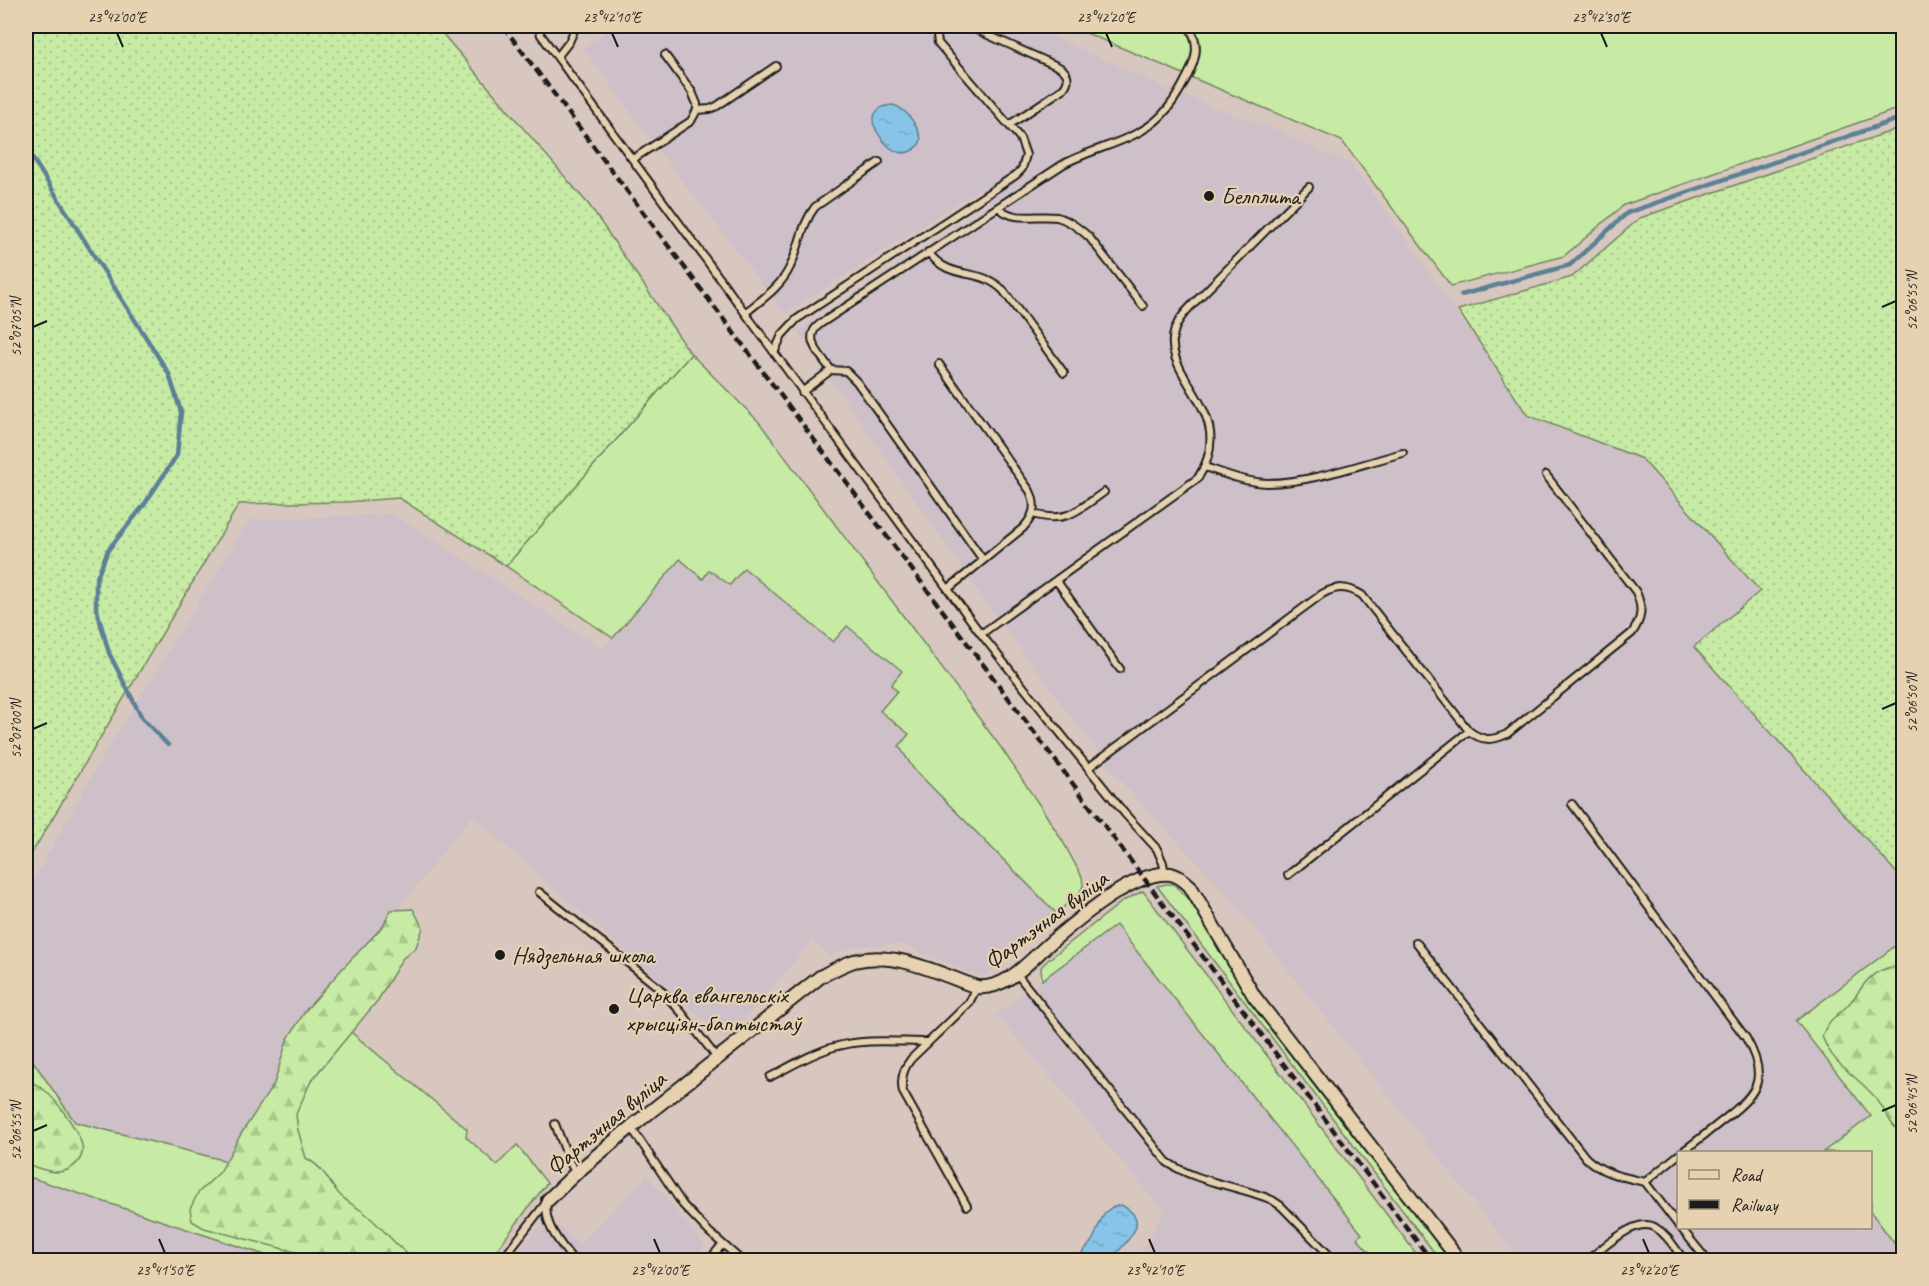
<svg xmlns="http://www.w3.org/2000/svg" width="1929" height="1286" font-family="Caveat,sans-serif">
<defs>
<pattern id="forest-firs" width="22" height="20" patternUnits="userSpaceOnUse" patternTransform="scale(1.5)"><rect width="22" height="20" fill="#c7eba5"/><path d="M5 1l3.5 6h-7zM16 11l3.5 6h-7z" fill="#aac98d"/></pattern>
<pattern id="garden-dots" width="8" height="8" patternUnits="userSpaceOnUse" patternTransform="scale(1.5)"><rect width="8" height="8" fill="#c7eba5"/><path d="M2 2h.1M6 6h.1" fill="none" stroke="#aac98d" stroke-width="1.8" stroke-linecap="round"/></pattern>
<pattern id="water-ripples" width="26" height="14" patternUnits="userSpaceOnUse" patternTransform="scale(1.5)"><rect width="26" height="14" fill="#87c4e7"/><path d="M2 4q2-2 4 0t4 0M15 11q2-2 4 0t4 0" fill="none" stroke="#74a8c6"/></pattern>
</defs>
<rect width="100%" height="100%" fill="#d8c7bf"/>
<filter id="ink" filterUnits="userSpaceOnUse"><feTurbulence type="fractalNoise" baseFrequency=".0167" numOctaves="2"/><feDisplacementMap in="SourceGraphic" scale="12" xChannelSelector="R" yChannelSelector="G"/><feConvolveMatrix kernelMatrix="1 2 1 2 8 2 1 2 1" color-interpolation-filters="sRGB"/></filter>
<g filter="url(#ink)">
<path fill="#cec0c9" d="M 613,26 L 1029,26 L 1167,88 L 1215,108 L 1278,130 L 1319,151 L 1349,162 L 1408,241 L 1527,415 L 1642,459 L 1760,591 L 1694,648 L 1903,880 L 1903,940 L 1796,1021 L 1871,1116 L 1824,1152 L 1678,1152 L 1678,1228 L 1870,1228 L 1871,1212 L 1903,1255 L 1903,1260 L 1520,1260 L 1230,898 L 1116,776 L 994,614 L 797,331 L 991,203 L 980,189 L 785,314 L 649,138 L 583,48 Z
M 393,514 L 603,649 L 680,559 L 702,578 L 709,570 L 744,568 L 833,642 L 847,626 L 902,672 L 897,690 L 909,734 L 913,768 L 1056,913 L 984,978 L 901,944 L 855,946 L 829,956 L 813,940 L 726,1040 L 472,816 L 321,1007 L 263,1170 L 75,1122 L 26,1051 L 26,893 L 99,763 L 249,520 Z
M 1116,925 L 1362,1234 L 1357,1239 L 1376,1260 L 1137,1260 L 1164,1212 L 1001,1019 L 994,1016 Z
M 647,1175 L 704,1244 L 701,1256 L 698,1260 L 512,1260 L 536,1230 L 562,1228 L 579,1245 Z
M 26,1176 L 280,1260 L 26,1260 Z"/>
<path fill="#c7eba5" stroke="#728460" stroke-width="1.5" d="M 1070,26 L 1903,26 L 1903,107 L 1624,205 L 1564,256 L 1451,286 L 1342,141 Z
M 691,354 L 759,422 L 1002,749 L 1044,812 L 1062,840 L 1082,877 L 1083,886 L 1079,894 L 1056,913 L 913,768 L 899,746 L 909,734 L 880,711 L 897,691 L 891,685 L 902,671 L 847,626 L 833,642 L 744,568 L 730,585 L 709,570 L 703,579 L 680,559 L 613,638 L 506,566 Z
M 1166,884 L 1173,884 L 1188,898 L 1281,1039 L 1450,1260 L 1440,1260 L 1157,886 Z
M 1143,891 L 1421,1260 L 1376,1260 L 1357,1238 L 1362,1234 L 1116,925 L 1042,980 L 1041,967 L 1048,960 L 1123,901 Z
M 1903,940 L 1903,1255 L 1871,1212 L 1870,1152 L 1823,1152 L 1871,1116 L 1796,1021 Z
M 321,1007 L 467,1129 L 466,1137 L 497,1165 L 517,1145 L 547,1183 L 489,1260 L 280,1260 L 26,1176 L 26,1051 L 75,1122 L 262,1170 Z"/>
<path fill="url(#forest-firs)" stroke="#728460" stroke-width="1.5" d="M 413,909 L 423,928 L 416,947 L 402,959 L 378,1000 L 311,1081 L 296,1114 L 298,1130 L 306,1158 C 327,1170 326,1180 340,1195 C 348,1203 359,1208 367,1215 C 384,1229 397,1248 415,1260 L 309,1260 L 299,1253 L 204,1228 L 192,1221 L 190,1209 L 198,1193 L 220,1172 L 241,1134 L 274,1084 L 287,1040 L 306,1010 L 342,969 L 383,926 L 391,910 Z
M 1891,967 L 1903,970 L 1903,1136 C 1888,1124 1886,1108 1873,1095 C 1854,1073 1833,1066 1822,1036 C 1828,1020 1835,1018 1846,1007 C 1864,989 1864,974 1891,967 Z
M 26,1079 C 31,1082 37,1085 42,1088 C 55,1098 78,1129 82,1145 C 85,1160 71,1172 57,1172 C 47,1172 35,1167 26,1164 Z"/>
<path fill="url(#garden-dots)" stroke="#728460" stroke-width="1.5" d="M 26,26 L 436,26 L 589,205 L 691,354 L 506,566 L 399,498 L 346,502 L 239,504 L 26,863 Z
M 1903,127 L 1904,127 L 1903,880 L 1694,647 L 1760,591 L 1642,459 L 1527,415 L 1458,310 L 1572,277 L 1640,218 Z"/>
<path fill="url(#water-ripples)" stroke="#5c8196" stroke-width="1.5" d="M 893,105 C 907,109 917,125 921,139 C 920,144 918,147 913,150 C 895,161 879,138 873,123 C 874,110 880,106 893,105 Z
M 1121,1205 C 1155,1222 1124,1242 1111,1260 L 1074,1260 C 1081,1254 1088,1248 1093,1239 C 1101,1224 1101,1207 1121,1205 Z"/>
<g fill="none" stroke-linecap="round" stroke-linejoin="round">
<path stroke="#5c8196" stroke-width="4.5" d="M 26,148 L 169,374 L 181,412 L 177,455 L 144,505 L 108,550 L 96,580 L 96,607 L 109,653 L 142,718 L 168,745
M 1461,295 L 1570,265 L 1627,213 L 1904,117"/>
<g stroke="#1c1c1c" stroke-width="10">
<path id="lane" d="M 538,26 L 541,35 L 981,634 L 1125,814 L 1157,849 L 1163,863 L 1165,874
M 968,26 L 1057,66 C 1068,71 1071,80 1063,89 L 1009,125
M 558,56 L 569,42 L 576,26
M 697,110 L 710,109 L 717,106 L 776,66
M 633,159 L 691,121 L 697,110 L 697,104 L 692,92 L 665,55
M 998,207 C 1014,223 1036,214 1057,217 C 1069,220 1079,228 1089,237 L 1143,306
M 928,252 C 952,283 976,265 1003,290 L 1064,373
M 745,313 C 761,300 781,287 790,267 C 800,247 801,225 815,207 L 879,162
M 774,353 L 782,335 L 797,319 L 1016,175 L 1022,169 L 1026,155 L 1020,138 L 938,43 L 937,36 L 944,26
M 939,364 L 1030,491 C 1037,506 1034,516 1023,528 L 948,589
M 831,370 L 846,371 L 857,382 L 983,560
M 802,392 L 831,370 C 821,355 801,338 820,324 L 1062,165 C 1092,148 1137,141 1161,116 C 1172,105 1180,91 1187,77 C 1196,60 1201,43 1188,26
M 1205,467 C 1225,474 1245,482 1267,483 C 1311,483 1361,464 1403,453
M 1033,514 C 1067,524 1078,510 1104,492
M 1056,580 L 1120,669
M 981,634 L 1198,478 C 1241,411 1158,377 1175,329 C 1178,320 1184,313 1191,306 L 1309,187
M 1088,768 L 1322,594 C 1337,586 1347,586 1362,595 L 1469,731 C 1482,741 1492,741 1507,734 L 1632,633 C 1642,619 1643,608 1636,592 L 1546,475
M 1572,804 L 1746,1038 C 1768,1077 1759,1092 1727,1117 C 1712,1129 1697,1141 1682,1152
M 1288,875 L 1469,731
M 539,892 L 658,987 L 682,1013 L 717,1058
M 1416,942 L 1586,1158 C 1603,1174 1623,1177 1645,1182
M 1016,973 L 1167,1162 C 1198,1183 1237,1185 1272,1200 L 1281,1206 L 1334,1260
M 770,1077 C 791,1066 812,1053 834,1047 C 864,1038 897,1042 928,1042
M 555,1124 L 570,1163 L 576,1173
M 631,1127 L 683,1205 L 709,1232 L 741,1260
M 1678,1155 L 1645,1182 L 1678,1225
M 547,1203 C 543,1225 561,1244 573,1260
M 967,1206 L 903,1092 C 900,1079 903,1069 911,1059 L 969,1003 L 977,987
M 1681,1228 L 1707,1260
M 502,1260 L 548,1200
M 709,1260 L 722,1245
M 1587,1260 C 1603,1249 1636,1215 1656,1228 C 1668,1235 1676,1250 1684,1260"/>
</g>
<g stroke="#1c1c1c" stroke-width="16">
<path id="street" d="M 548,1200 L 576,1173 L 631,1127 L 820,977 C 831,971 842,965 854,961 C 896,950 939,974 977,987 C 1007,990 1029,961 1050,943 C 1076,921 1135,869 1171,874 C 1179,876 1184,880 1190,886 L 1254,996 L 1459,1260"/>
</g>
<use href="#lane" stroke="#e6d1b0" stroke-width="6"/>
<use href="#street" stroke="#e6d1b0" stroke-width="12"/>
<path stroke="#1c1c1c" stroke-width="4.5" stroke-dasharray="9 4.5" stroke-linecap="butt" d="M 503,26 L 1431,1260"/>
</g>
</g>
<path fill="none" stroke="#1c1c1c" stroke-width="2" d="M 117,33 L 123,47M 612,33 L 618,47M 1106,33 L 1112,47M 1601,33 L 1607,47M 1882,307 L 1896,301M 33,327 L 47,321M 1882,709 L 1896,703M 33,729 L 47,723M 1882,1111 L 1896,1105M 33,1131 L 47,1125M 159,1239 L 165,1253M 654,1239 L 660,1253M 1149,1239 L 1155,1253M 1643,1239 L 1649,1253"/>
<g fill="#1c1c1c" stroke="#e6d1b0" stroke-width="2">
<circle cx="1209" cy="196" r="6"/>
<circle cx="500" cy="955" r="6"/>
<circle cx="614" cy="1009" r="6"/>
</g>
<g text-anchor="middle" stroke-width="4.5" stroke-linejoin="round" paint-order="stroke">
<g font-size="24" fill="#1c1c1c" stroke="#e6d1b0" text-anchor="start">
<text x="1221" y="204">Белплита</text>
<text x="512" y="963">Нядзельная школа</text>
<text x="626" y="1003">Царква евангельскіх<tspan x="626" dy="28">хрысціян-баптыстаў</tspan></text>
</g>
<g font-size="24" fill="#1c1c1c" stroke="#e6d1b0">
<text transform="translate(1046 920) rotate(-37)" y="8">Фартэчная вуліца</text>
<text transform="translate(606 1123) rotate(-40)" y="8">Фартэчная вуліца</text>
</g>
</g>
<rect width="1929" height="1286" fill="none" stroke="#e6d1b0" stroke-width="66"/>
<rect x="1677" y="1151" width="195" height="78" fill="#e6d1b0" stroke="#958975" stroke-width="1.5"/>
<rect x="1689" y="1170" width="30" height="9" fill="#e6d1b0" stroke="#958975" stroke-width="1.5"/>
<text x="1731" y="1181" font-size="18" fill="#1c1c1c">Road</text>
<rect x="1689" y="1200" width="30" height="9" fill="#1c1c1c" stroke="#958975" stroke-width="1.5"/>
<text x="1731" y="1211" font-size="18" fill="#1c1c1c">Railway</text>
<rect x="33" y="33" width="1863" height="1220" fill="none" stroke="#1c1c1c" stroke-width="2"/>
<g font-size="15" text-anchor="middle" fill="#1c1c1c">
<text x="117" y="22">23°42'00"E</text>
<text x="612" y="22">23°42'10"E</text>
<text x="1106" y="22">23°42'20"E</text>
<text x="1601" y="22">23°42'30"E</text>
<text transform="translate(1912 301) rotate(-90)" y="5">52°06'55"N</text>
<text transform="translate(16 327) rotate(-90)" y="5">52°07'05"N</text>
<text transform="translate(1912 703) rotate(-90)" y="5">52°06'50"N</text>
<text transform="translate(16 729) rotate(-90)" y="5">52°07'00"N</text>
<text transform="translate(1912 1105) rotate(-90)" y="5">52°06'45"N</text>
<text transform="translate(16 1131) rotate(-90)" y="5">52°06'55"N</text>
<text x="165" y="1275">23°41'50"E</text>
<text x="660" y="1275">23°42'00"E</text>
<text x="1155" y="1275">23°42'10"E</text>
<text x="1649" y="1275">23°42'20"E</text>
</g>
</svg>
